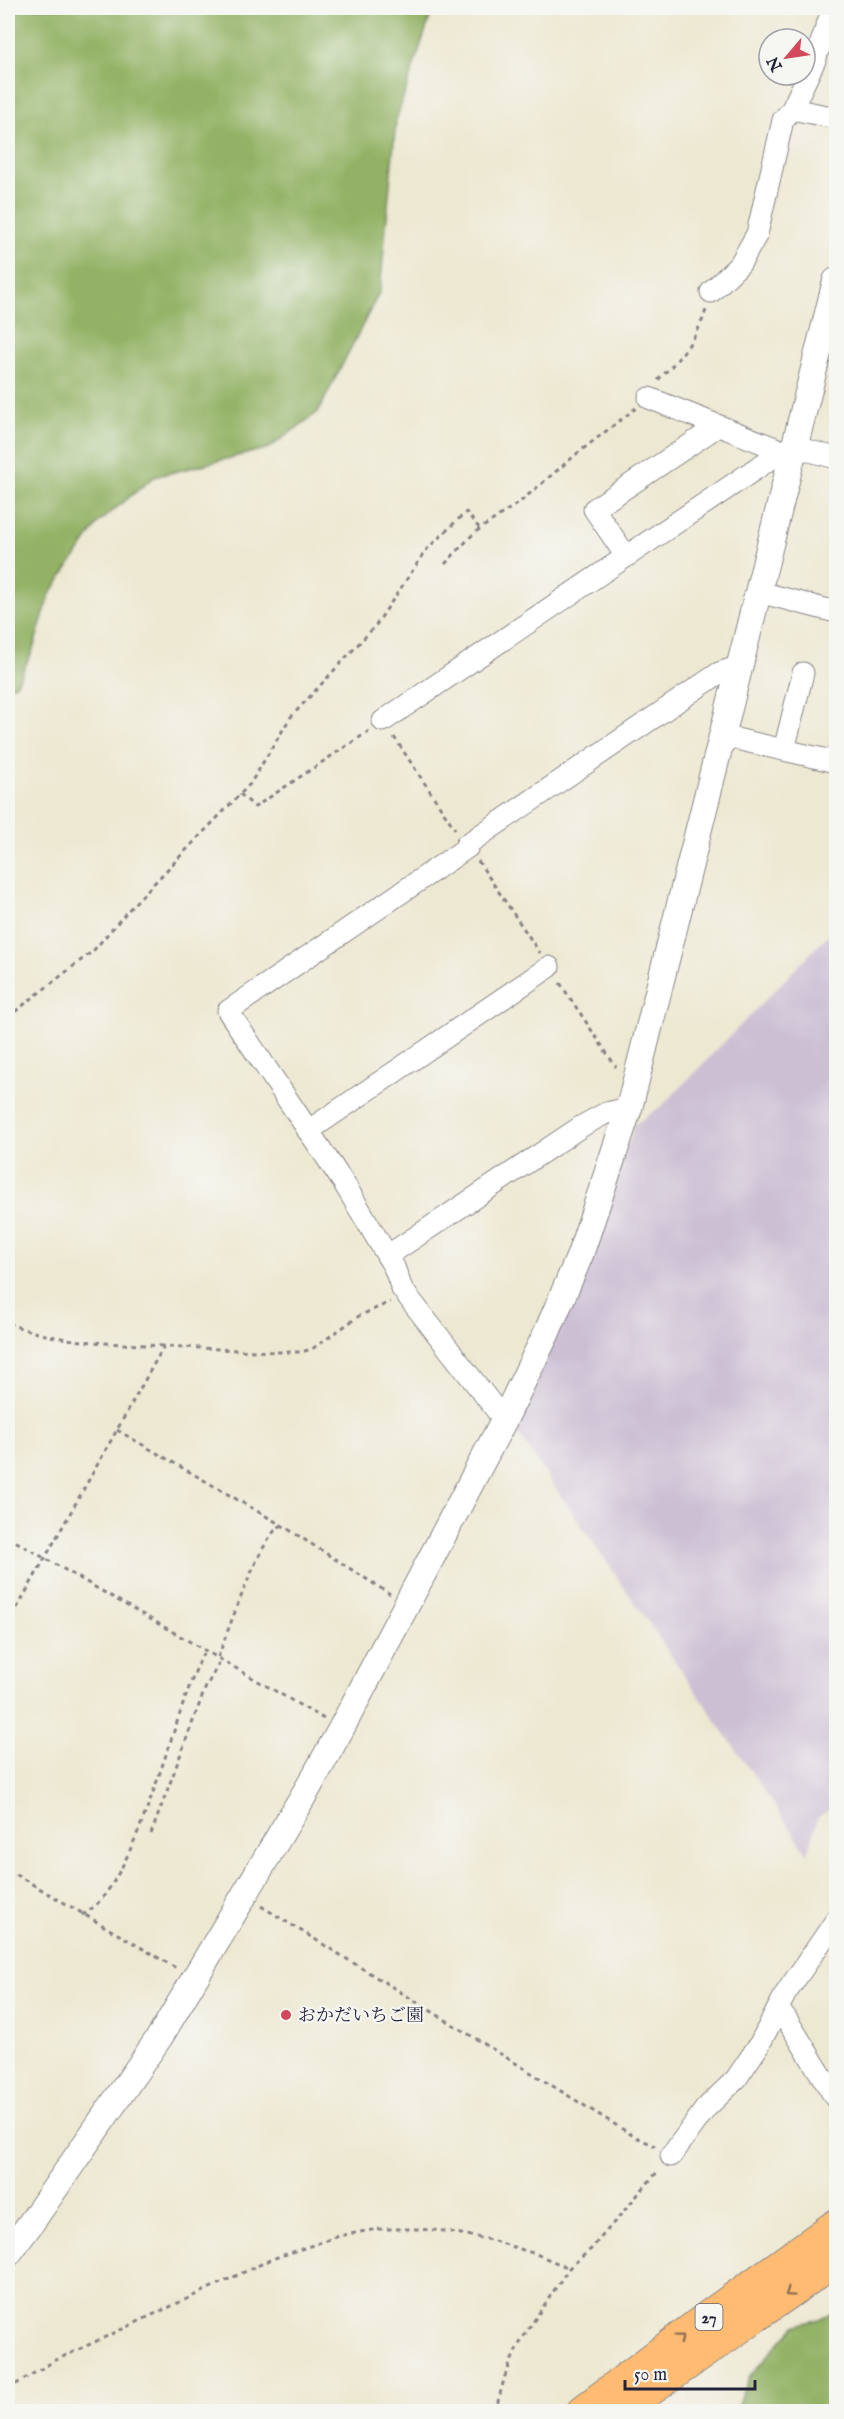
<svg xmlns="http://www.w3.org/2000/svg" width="844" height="2419" font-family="'IM FELL English','Noto Serif JP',serif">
<rect width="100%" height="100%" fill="#f6f6f2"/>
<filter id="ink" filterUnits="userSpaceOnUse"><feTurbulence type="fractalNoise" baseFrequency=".0167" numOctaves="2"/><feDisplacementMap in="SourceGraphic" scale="12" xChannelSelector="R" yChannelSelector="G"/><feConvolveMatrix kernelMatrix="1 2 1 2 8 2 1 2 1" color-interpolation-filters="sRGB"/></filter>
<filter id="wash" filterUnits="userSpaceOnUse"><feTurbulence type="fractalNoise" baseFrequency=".008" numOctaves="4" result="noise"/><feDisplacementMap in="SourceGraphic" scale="24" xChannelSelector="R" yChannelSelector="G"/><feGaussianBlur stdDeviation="1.35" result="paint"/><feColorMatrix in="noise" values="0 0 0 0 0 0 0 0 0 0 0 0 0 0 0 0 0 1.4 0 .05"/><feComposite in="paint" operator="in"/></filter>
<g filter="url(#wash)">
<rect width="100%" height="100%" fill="#ede8d1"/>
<path fill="#ccbfd4" d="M 836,927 L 836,1805 L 818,1817 L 808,1854 L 514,1428 L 591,1257 L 635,1124 L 663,1105 Z"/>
<path fill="#93b265" stroke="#5a6a50" stroke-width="1.5" d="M 8,8 L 433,8 L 396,120 L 380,291 L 318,412 L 269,448 L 154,477 L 99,522 L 50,594 L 32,652 L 17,683 L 8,688 Z
M 836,2314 L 836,2411 L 735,2411 L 749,2377 L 795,2326 Z"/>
</g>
<g filter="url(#ink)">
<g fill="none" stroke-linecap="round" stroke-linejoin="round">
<g stroke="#888586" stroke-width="23">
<path id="minor" d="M 792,109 L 815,60 L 833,8
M 711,292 L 740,264 L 757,234 L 783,120 L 792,109 L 836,118
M 649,398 L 785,452
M 626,556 L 594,509 L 718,426
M 759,592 L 836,612
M 383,721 L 769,460 L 795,447 L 836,458
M 723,736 L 836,762
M 784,750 L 803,673
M 466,845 L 719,673 L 740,666
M 468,847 L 228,1011 L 345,1185 L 394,1267 L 402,1289 L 504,1420
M 308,1131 L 549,967
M 387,1256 L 582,1126 L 606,1113 L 629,1108
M 778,2011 L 786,2018 L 836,2099
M 671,2156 L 706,2108 L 736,2079 L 759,2045 L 786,1993 L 836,1920"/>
</g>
<g stroke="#888586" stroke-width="28">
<path id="tertiary" d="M 8,2254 L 31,2223 L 161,2035 L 308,1788 L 341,1729 L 504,1420 L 547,1332 L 580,1255 L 629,1108 L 836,281"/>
</g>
<g stroke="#888586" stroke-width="35">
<path id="primary" d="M 626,2406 L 836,2259
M 583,2412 L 713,2314 L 836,2226"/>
</g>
<path stroke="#888586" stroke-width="3" stroke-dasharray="4.5 4.5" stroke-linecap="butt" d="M 658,380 C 679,359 697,339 706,310
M 445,564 L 474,533 L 521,501 L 579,452 L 636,408
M 394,737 L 455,829
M 240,794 L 255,807 L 369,731
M 478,861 L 540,953
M 560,983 L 616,1067
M 8,1017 L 93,951 L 132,906 L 250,784 L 290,718 L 376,625 L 427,549 L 466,512 L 480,529
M 8,1323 C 57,1344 112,1343 164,1346
M 117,1430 L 283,1526 L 390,1594
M 8,1537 L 324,1719
M 8,1624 L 164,1346 L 275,1352 L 301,1352 L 312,1349 L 359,1316 L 390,1302
M 218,1657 C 227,1634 262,1532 281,1526
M 151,1834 L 205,1689 L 221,1659
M 8,1870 L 176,1968
M 261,1906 L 632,2135 L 655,2146
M 82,1915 C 136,1890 175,1705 205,1650
M 8,2389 L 54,2361 L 272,2259 L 339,2236 L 377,2229 L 416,2229 L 446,2231 L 491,2240 L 536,2254 L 569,2268
M 495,2412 L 505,2376 L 517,2348 L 527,2331 L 569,2268 L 591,2249 L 659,2170"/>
<use href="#minor" stroke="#fff" stroke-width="21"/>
<use href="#tertiary" stroke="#fff" stroke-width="26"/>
<use href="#primary" stroke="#febb71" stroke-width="33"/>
</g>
<defs><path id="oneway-chevron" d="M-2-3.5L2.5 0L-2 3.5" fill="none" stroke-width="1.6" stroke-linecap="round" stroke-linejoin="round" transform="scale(1.5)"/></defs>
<g stroke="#906e56">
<use href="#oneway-chevron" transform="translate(789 2293) rotate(145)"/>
<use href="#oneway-chevron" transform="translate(680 2338) rotate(-37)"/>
</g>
</g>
<circle fill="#d1495b" stroke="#f6f6f2" stroke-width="2" cx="286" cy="2015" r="6"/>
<g text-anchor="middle" stroke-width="4.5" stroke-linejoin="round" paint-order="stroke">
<rect fill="#f6f6f2" stroke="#626272" stroke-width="1.5" x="695.5" y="2304" width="27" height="26" rx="4.5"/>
<g font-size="16" font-weight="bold" fill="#22223b">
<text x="709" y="2323">27</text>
</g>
<g font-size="18" fill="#22223b" stroke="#f6f6f2" text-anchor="start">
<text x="298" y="2021">おかだいちご園</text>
</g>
</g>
<rect width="844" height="2419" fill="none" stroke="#f6f6f2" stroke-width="30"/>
<g transform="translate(787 57) rotate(241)"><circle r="28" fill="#f6f6f2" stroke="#a1a1a9" stroke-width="1.5"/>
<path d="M0-4.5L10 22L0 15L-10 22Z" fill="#d1495b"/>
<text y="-9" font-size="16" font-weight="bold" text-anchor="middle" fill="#22223b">N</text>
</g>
<path d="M625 2380v9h130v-9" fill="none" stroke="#22223b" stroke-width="3"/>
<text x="634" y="2380" font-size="18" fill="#22223b" stroke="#f6f6f2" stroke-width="4.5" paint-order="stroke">50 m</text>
</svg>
